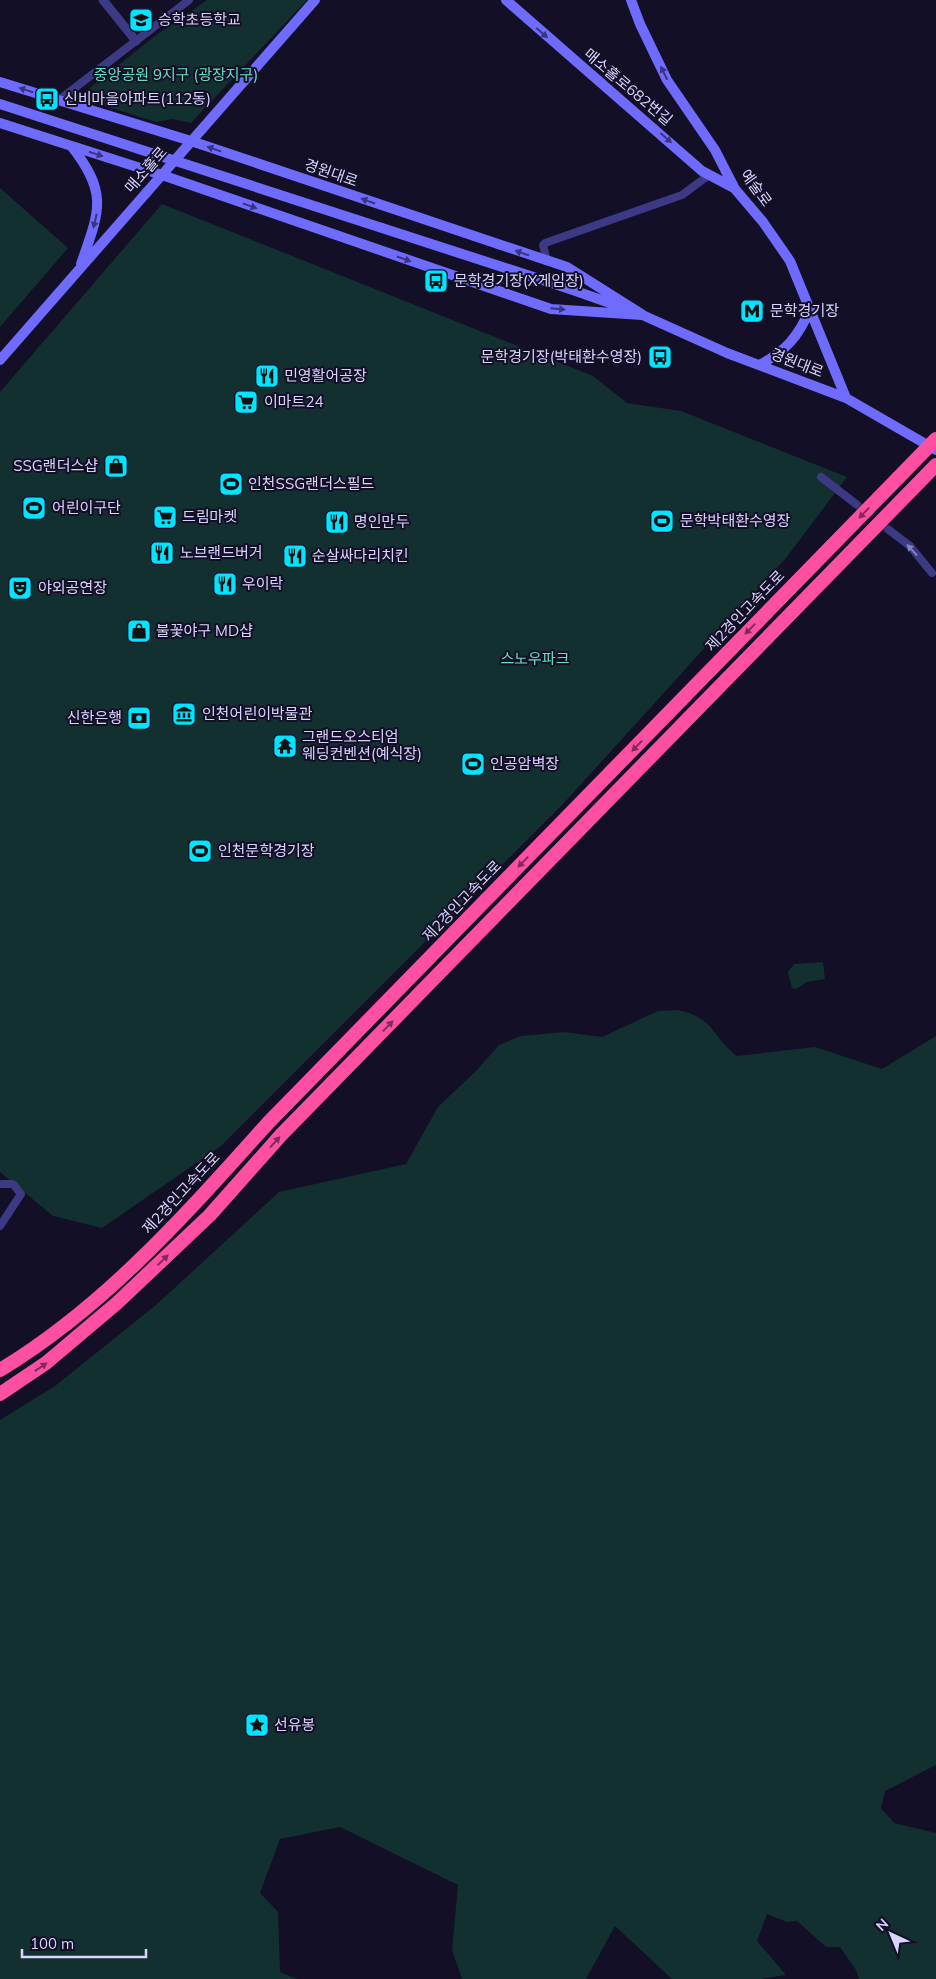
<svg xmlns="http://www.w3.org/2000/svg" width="936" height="1979" font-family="Mulish,'Noto Sans KR',sans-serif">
<rect width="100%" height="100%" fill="#130f26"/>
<path fill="#12302f" d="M 207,0 L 307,0 L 191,123 L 173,119 L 156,122 L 79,98 L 82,94 L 155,36 Z
M 0,188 L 68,248 L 0,327 Z
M 162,204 L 593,376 L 627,403 L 681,411 L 847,477 L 786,558 L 564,803 L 221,1146 L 102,1228 L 53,1216 L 0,1172 L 0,392 Z
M 823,962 L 825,979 L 807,982 L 796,989 L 792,988 L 788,972 L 794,964 Z
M 677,1010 C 713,1016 713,1038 737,1056 L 815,1047 L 882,1069 L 936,1036 L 936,1765 L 885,1791 L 881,1808 L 894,1823 L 936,1833 L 936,1979 L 859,1979 L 856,1970 L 840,1947 L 826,1947 L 797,1921 L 787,1922 L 767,1914 L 757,1941 L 786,1975 L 761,1979 L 672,1979 L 615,1926 L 586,1979 L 462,1979 L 452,1950 L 458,1885 L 340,1827 L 280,1839 L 260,1893 L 278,1912 L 280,1972 L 297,1979 L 0,1979 L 0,1420 L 55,1386 L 156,1305 L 279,1192 L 406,1164 L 438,1107 L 477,1070 L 499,1045 L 521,1036 L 564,1032 L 602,1037 L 658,1011 Z"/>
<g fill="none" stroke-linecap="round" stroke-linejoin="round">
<path stroke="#312d47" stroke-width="8" stroke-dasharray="8 4" stroke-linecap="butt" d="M 856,504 L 889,530"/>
<path stroke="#3d3a85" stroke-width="8" d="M 59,100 L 189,0
M 547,261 L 543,245 L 545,243 L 682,195 L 709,175
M 821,477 L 856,504
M 889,530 L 910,546 L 932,573
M 0,1184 L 13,1184 L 21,1194 L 0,1226"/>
<path stroke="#3d3a85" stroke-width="9" d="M 103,0 L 136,41"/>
<path stroke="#6f6bff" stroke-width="10" d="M 506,0 L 702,171 L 734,188
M 631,0 L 640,24 L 667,80 L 715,150 L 735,189 L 763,222 L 790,261 L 846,398
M 0,82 L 191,141 L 567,267 L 643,315
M 0,123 L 162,175 L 551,309 L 642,315
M 72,147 C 109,194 99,212 81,264
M 570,289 L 624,308
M 638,313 L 727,353 L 846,398 L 936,450
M 0,360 L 315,0
M 759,365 C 785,352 799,336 810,309"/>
<path stroke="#ff4fa3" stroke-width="14" d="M 0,1370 C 106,1306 186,1214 268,1123 L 898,478
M 0,1394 L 46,1363 L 117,1303 L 210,1215 L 281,1135 L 936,465"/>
<path stroke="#6f6bff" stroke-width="10" d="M 0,104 L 570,289"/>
<path stroke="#ff4fa3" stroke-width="14" d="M 898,478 L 936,439"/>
</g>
<defs><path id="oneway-solid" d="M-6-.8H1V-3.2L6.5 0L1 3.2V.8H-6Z" transform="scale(1.25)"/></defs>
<g fill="#38347d">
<use href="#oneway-solid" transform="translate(542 33) rotate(41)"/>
<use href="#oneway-solid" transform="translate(664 73) rotate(-116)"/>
<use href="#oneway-solid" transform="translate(26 90) rotate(-163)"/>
<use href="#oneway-solid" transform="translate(666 138) rotate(41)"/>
<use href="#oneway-solid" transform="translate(214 149) rotate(-161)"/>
<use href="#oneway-solid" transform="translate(96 154) rotate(18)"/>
<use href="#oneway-solid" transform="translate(368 201) rotate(-161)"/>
<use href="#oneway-solid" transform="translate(250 206) rotate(19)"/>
<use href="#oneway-solid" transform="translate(95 221) rotate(103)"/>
<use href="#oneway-solid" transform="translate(522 253) rotate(-161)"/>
<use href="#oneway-solid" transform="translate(404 259) rotate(19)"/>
<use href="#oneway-solid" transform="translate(558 309) rotate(5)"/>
</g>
<g fill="#7d2c5e">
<use href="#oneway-solid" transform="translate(864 513) rotate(134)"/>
<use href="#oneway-solid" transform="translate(750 629) rotate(134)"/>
<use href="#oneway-solid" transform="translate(637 746) rotate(134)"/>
<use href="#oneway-solid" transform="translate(523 862) rotate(134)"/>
<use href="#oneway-solid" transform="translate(388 1026) rotate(-46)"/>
<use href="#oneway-solid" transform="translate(275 1142) rotate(-48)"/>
<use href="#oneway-solid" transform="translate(163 1260) rotate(-44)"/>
<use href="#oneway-solid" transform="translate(41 1367) rotate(-34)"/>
</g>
<use fill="#837fbc" href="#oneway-solid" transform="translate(912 550) rotate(-133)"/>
<defs>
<g id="school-square" transform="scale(1.25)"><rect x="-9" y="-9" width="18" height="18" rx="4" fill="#00e5ff" stroke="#130f26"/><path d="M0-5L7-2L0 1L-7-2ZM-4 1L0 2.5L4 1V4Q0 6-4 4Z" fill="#111"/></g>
<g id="bus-square" transform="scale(1.25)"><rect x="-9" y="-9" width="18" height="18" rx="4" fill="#00e5ff" stroke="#130f26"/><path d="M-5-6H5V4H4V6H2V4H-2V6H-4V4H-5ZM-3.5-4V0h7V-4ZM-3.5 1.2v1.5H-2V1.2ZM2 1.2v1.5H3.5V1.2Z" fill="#111"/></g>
<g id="metro-square" transform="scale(1.25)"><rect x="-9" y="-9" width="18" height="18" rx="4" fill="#00e5ff" stroke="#130f26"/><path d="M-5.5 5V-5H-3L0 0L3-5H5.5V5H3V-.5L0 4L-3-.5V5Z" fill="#111"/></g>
<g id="restaurant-square" transform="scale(1.25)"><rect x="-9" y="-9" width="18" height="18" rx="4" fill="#00e5ff" stroke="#130f26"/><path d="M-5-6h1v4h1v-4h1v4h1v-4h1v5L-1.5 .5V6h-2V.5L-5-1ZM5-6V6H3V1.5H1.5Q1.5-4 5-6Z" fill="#111"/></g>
<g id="supermarket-square" transform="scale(1.25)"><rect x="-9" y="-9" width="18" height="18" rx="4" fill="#00e5ff" stroke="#130f26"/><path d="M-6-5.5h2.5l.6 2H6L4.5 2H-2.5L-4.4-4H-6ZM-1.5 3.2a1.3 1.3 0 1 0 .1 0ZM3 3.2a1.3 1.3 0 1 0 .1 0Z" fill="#111"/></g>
<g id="shop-square" transform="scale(1.25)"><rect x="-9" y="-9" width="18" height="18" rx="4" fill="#00e5ff" stroke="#130f26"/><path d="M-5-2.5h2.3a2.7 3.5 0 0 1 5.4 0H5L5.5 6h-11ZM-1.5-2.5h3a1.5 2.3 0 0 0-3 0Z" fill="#111"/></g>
<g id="stadium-square" transform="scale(1.25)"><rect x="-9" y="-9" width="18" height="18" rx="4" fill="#00e5ff" stroke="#130f26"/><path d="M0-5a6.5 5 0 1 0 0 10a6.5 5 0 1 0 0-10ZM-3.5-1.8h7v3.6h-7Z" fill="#111"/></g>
<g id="theatre-square" transform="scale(1.25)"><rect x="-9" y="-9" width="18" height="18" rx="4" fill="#00e5ff" stroke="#130f26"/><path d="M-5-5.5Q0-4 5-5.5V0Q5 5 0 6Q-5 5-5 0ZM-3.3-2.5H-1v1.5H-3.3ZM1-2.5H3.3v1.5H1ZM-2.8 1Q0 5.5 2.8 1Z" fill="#111"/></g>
<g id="museum-square" transform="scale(1.25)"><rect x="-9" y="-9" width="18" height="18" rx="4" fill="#00e5ff" stroke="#130f26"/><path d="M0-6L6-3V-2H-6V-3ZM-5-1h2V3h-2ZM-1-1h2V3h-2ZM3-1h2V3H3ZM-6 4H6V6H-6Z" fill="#111"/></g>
<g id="bank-square" transform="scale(1.25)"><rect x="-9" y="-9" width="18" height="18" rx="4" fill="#00e5ff" stroke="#130f26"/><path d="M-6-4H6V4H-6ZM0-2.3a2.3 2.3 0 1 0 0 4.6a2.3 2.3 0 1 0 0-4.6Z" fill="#111"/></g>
<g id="temple-square" transform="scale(1.25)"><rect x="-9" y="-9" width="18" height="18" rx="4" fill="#00e5ff" stroke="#130f26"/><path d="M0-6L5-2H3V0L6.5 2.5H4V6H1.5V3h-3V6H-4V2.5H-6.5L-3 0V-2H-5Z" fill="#111"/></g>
<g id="sight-square" transform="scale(1.25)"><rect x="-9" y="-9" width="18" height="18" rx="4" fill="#00e5ff" stroke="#130f26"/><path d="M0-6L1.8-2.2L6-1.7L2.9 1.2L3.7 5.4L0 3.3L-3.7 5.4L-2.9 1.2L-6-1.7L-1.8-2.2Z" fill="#111"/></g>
</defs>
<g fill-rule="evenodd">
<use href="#school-square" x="141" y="20"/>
<use href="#bus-square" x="47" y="99"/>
<use href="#bus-square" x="436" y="281"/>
<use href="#metro-square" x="752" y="311"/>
<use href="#bus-square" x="660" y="357"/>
<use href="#restaurant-square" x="267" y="376"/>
<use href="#supermarket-square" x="246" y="402"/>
<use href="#shop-square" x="116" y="466"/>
<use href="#stadium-square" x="231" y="484"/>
<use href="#stadium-square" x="34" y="508"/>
<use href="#supermarket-square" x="165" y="517"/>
<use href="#stadium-square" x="662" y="521"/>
<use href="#restaurant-square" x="337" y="522"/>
<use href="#restaurant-square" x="162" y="553"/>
<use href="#restaurant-square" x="295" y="556"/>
<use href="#restaurant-square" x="225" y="584"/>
<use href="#theatre-square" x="20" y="588"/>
<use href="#shop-square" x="139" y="631"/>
<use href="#museum-square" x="184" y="714"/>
<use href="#bank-square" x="139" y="718"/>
<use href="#temple-square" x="285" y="746"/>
<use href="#stadium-square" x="473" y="764"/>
<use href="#stadium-square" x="200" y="851"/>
<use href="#sight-square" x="257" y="1725"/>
</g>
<g text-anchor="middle" stroke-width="4" stroke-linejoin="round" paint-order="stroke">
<g font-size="15" fill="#d9d4ff" stroke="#130f26" text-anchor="start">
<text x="158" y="25">승학초등학교</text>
<text x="64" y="104">신비마을아파트(112동)</text>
<text x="454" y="286">문학경기장(X게임장)</text>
<text x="770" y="316">문학경기장</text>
<text x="642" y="362" text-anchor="end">문학경기장(박태환수영장)</text>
<text x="284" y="381">민영활어공장</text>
<text x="264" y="407">이마트24</text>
<text x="98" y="471" text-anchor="end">SSG랜더스샵</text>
<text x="248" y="489">인천SSG랜더스필드</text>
<text x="52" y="513">어린이구단</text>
<text x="182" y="522">드림마켓</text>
<text x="680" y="526">문학박태환수영장</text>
<text x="354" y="527">명인만두</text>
<text x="180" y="558">노브랜드버거</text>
<text x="312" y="561">순살싸다리치킨</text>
<text x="242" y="589">우이락</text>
<text x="38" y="593">야외공연장</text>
<text x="156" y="636">불꽃야구 MD샵</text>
<text x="202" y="719">인천어린이박물관</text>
<text x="122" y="723" text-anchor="end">신한은행</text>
<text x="302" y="742">그랜드오스티엄<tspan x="302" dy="17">웨딩컨벤션(예식장)</tspan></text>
<text x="490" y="769">인공암벽장</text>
<text x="218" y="856">인천문학경기장</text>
<text x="274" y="1730">선유봉</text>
</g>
<g font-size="15" fill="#5fe0c0" stroke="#130f26">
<text x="176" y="80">중앙공원 9지구 (광장지구)</text>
<text x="535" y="664">스노우파크</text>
</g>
<g font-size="15" fill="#d9d4ff" stroke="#130f26">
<text transform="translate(628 87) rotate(40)" y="5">매소홀로682번길</text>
<text transform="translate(146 170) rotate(-49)" y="5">매소홀로</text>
<text transform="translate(331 173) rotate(19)" y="5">경원대로</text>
<text transform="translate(756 188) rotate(54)" y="5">예술로</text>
<text transform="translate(797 363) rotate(21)" y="5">경원대로</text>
<text transform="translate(745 611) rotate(-46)" y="5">제2경인고속도로</text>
<text transform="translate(462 901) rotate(-46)" y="5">제2경인고속도로</text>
<text transform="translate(181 1193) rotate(-47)" y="5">제2경인고속도로</text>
</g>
</g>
<g transform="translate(891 1934) rotate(316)" stroke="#130f26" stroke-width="4" paint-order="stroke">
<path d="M0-4L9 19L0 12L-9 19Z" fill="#d9d4ff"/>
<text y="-8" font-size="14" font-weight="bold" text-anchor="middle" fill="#d9d4ff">N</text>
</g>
<path d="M22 1949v8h124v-8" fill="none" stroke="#d9d4ff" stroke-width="2.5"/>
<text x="30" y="1949" font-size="15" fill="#d9d4ff" stroke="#130f26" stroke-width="4" paint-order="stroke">100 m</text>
</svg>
